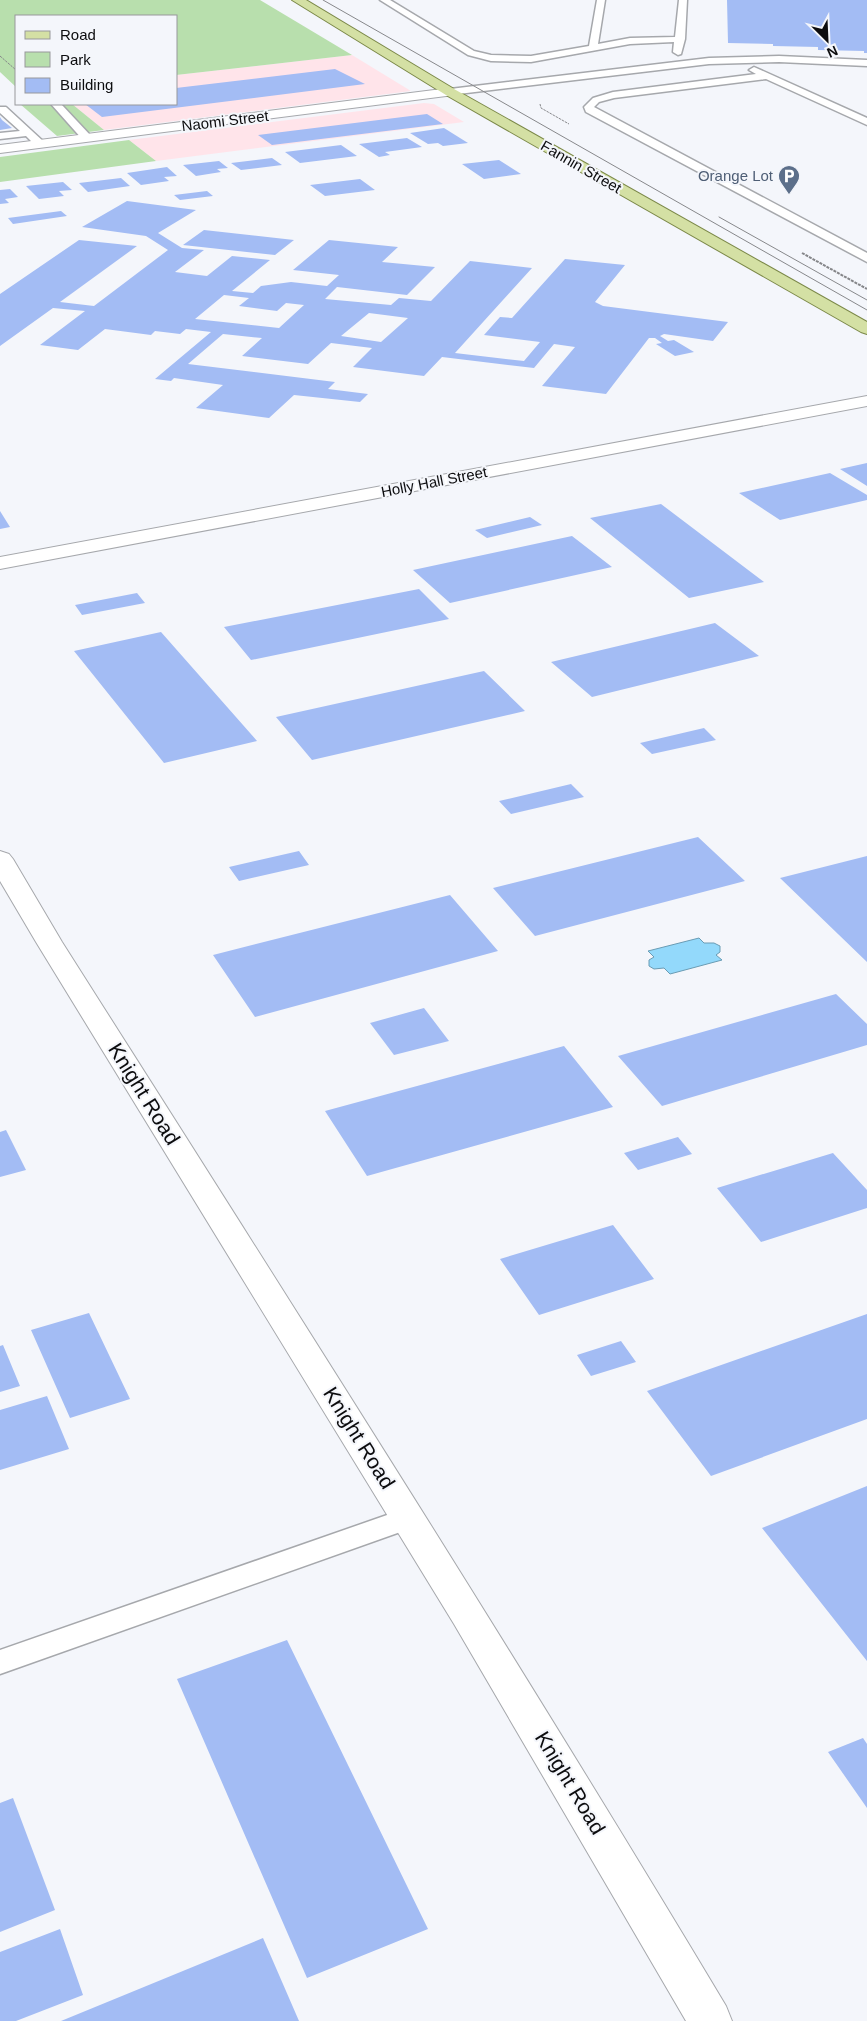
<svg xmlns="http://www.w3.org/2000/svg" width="867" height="2021" font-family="Arial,sans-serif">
<rect width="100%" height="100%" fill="#f4f6fb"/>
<path fill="#ffe4ea" d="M 352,55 L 411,91 L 104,130 L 72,104 L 176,104 L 176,75 Z
M 424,103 L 434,104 L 464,122 L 156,161 L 129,140 Z"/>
<path fill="#b8dfad" d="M 0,0 L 260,0 L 352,55 L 176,75 L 176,16 L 16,16 L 16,87 L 0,72 Z
M 20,104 L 72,104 L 104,130 L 57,136 Z
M 129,140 L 156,161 L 0,182 L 0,157 Z"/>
<path fill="#93d9fb" stroke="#6a9cb4" d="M 699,938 L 704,943 L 714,943 L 720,946 L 720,952 L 716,955 L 722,960 L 670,974 L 664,968 L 654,969 L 649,966 L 649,960 L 654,957 L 648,951 Z"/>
<path fill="#a3bcf4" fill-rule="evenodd" d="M 727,0 L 867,0 L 867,53 L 864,53 L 864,51 L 818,50 L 818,47 L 773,46 L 773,44 L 728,43 Z
M 335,69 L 365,84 L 102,117 L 85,104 L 176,104 L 176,88 Z
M 427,114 L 443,124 L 272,145 L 258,135 Z
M 0,117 L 2,120 L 12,128 L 0,130 Z
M 444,128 L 468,143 L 443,146 L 438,143 L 428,144 L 410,133 Z
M 407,138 L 422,147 L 385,152 L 390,155 L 379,157 L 359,144 Z
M 341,145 L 357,156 L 300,163 L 285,152 Z
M 272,158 L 282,165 L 241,170 L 231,163 Z
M 499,160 L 521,174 L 484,179 L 462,164 Z
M 219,161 L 228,168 L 217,169 L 221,172 L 196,176 L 183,165 Z
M 167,167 L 177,176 L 164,177 L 169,181 L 141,185 L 127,173 Z
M 121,178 L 130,186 L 88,192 L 79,183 Z
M 360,179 L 375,190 L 325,196 L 310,185 Z
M 63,182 L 72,190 L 59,191 L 64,196 L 39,199 L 26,186 Z
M 10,189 L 18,197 L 5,199 L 9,203 L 0,204 L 0,190 Z
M 207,191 L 213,196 L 180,200 L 174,195 Z
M 127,201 L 196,210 L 158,233 L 182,248 L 204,250 L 175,272 L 207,276 L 232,256 L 270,260 L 232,291 L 253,293 L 261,286 L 291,282 L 327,286 L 339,275 L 293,270 L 329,240 L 398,247 L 382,262 L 435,267 L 407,295 L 337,287 L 325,299 L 391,305 L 399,298 L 431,301 L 470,261 L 532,268 L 455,353 L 524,361 L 540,342 L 484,335 L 500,317 L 512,318 L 565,259 L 625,265 L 595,302 L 603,306 L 728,322 L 713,341 L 664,334 L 660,336 L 668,341 L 674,340 L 694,352 L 675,356 L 656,344 L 662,343 L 655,338 L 649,338 L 606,394 L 542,386 L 575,347 L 554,344 L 534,368 L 442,357 L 424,376 L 353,367 L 372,348 L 331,343 L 308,364 L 242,356 L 262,338 L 223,334 L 188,364 L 335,382 L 328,389 L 368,394 L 360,402 L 294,395 L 269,418 L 196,408 L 223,385 L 174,378 L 171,381 L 155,379 L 211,332 L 186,329 L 180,334 L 155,331 L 151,335 L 105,329 L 78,350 L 40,345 L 85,311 L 53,308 L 0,346 L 0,294 L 79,240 L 137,246 L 60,302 L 94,306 L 168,250 L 146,236 L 82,227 ZM 224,295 L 249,298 L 239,306 L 277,311 L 286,303 L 304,305 L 279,328 L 195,319 ZM 369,313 L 408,318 L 381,342 L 341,336 Z
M 61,211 L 67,216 L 13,224 L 8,218 Z
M 204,230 L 294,240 L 275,255 L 183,245 Z
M 867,463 L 867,486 L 840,469 Z
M 830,473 L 867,495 L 867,500 L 780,520 L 739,493 Z
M 661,504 L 764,582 L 689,598 L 590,518 Z
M 0,511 L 10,527 L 0,529 Z
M 530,517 L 542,525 L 487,538 L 475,530 Z
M 572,536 L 612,567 L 450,603 L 413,570 Z
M 419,589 L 449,619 L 251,660 L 224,627 Z
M 137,593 L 145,603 L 82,615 L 75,605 Z
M 715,623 L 759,656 L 592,697 L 551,662 Z
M 161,632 L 257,741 L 164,763 L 74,651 Z
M 484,671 L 525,711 L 312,760 L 276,717 Z
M 704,728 L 716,740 L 652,754 L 640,743 Z
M 571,784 L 584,797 L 511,814 L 499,801 Z
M 698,837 L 745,881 L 535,936 L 493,888 Z
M 299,851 L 309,865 L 239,881 L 229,867 Z
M 867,856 L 867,962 L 780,878 Z
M 450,895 L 498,951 L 255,1017 L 213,955 Z
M 836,994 L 867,1024 L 867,1045 L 662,1106 L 618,1056 Z
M 424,1008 L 449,1041 L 394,1055 L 370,1023 Z
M 564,1046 L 613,1107 L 367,1176 L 325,1111 Z
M 6,1130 L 26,1170 L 0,1177 L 0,1132 Z
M 678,1137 L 692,1154 L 638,1170 L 624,1153 Z
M 833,1153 L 867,1190 L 867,1208 L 761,1242 L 717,1188 Z
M 613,1225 L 654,1279 L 539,1315 L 500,1259 Z
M 89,1313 L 130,1399 L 70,1418 L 31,1330 Z
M 867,1314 L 867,1419 L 711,1476 L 647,1391 Z
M 621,1341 L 636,1362 L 591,1376 L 577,1355 Z
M 3,1345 L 20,1386 L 0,1392 L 0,1346 Z
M 47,1396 L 69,1449 L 0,1470 L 0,1410 Z
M 867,1486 L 867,1661 L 762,1528 Z
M 287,1640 L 428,1929 L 307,1978 L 177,1679 Z
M 863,1738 L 867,1744 L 867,1808 L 828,1752 Z
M 13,1798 L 55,1910 L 0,1932 L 0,1803 Z
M 60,1929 L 83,1995 L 16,2021 L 0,2021 L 0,1952 Z
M 263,1938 L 299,2021 L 61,2021 Z"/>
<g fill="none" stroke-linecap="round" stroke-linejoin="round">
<g stroke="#a6a8ac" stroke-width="3">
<path id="service" d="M 380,0 L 390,0 L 474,51 L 491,55 L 531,56 L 589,46 L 597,0 L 605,0 L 598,44 L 630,38 L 675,37 L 679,0 L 687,0 L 685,39 L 681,54 L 678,55 L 673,52 L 674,42 L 630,44 L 531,62 L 491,61 L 468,55 Z
M 779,56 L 867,60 L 867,66 L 779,62 L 709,64 L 450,95 L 445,92 L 450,89 L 709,58 Z
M 754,67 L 867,118 L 867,125 L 766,79 L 614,98 L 599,102 L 594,107 L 867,253 L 867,262 L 586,112 L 584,107 L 593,98 L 613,92 L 756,74 L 749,70 Z
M 51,104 L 61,104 L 91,136 L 92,138 L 91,140 L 83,140 Z
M 0,107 L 6,107 L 44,142 L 45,144 L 44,146 L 36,146 L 26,136 L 0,139 L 0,133 L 20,131 L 0,113 Z
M 410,1507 L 420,1511 L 424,1518 L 420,1525 L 0,1674 L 0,1650 Z"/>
</g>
<g stroke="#a6a8ac" stroke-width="2">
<path id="tertiary" d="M 450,88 L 456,92 L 454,95 L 0,153 L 0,145 Z
M 867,396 L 867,406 L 0,569 L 0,557 Z
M 0,851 L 9,854 L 13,859 L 62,942 C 286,1295 511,1647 726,2006 L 732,2021 L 686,2021 L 454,1624 L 36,942 L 0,881 Z"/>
</g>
<g stroke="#7b8848" stroke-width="2">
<path id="primary" d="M 292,0 L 306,0 L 454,89 L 867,322 L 867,334 L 861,332 L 446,95 Z"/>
</g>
<path stroke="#858689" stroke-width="1" stroke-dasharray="2.5 1" stroke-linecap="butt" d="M 0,56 L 16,70
M 540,104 L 541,108 L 569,124"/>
<path stroke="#858689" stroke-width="2" stroke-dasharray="3 1" stroke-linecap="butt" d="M 802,253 L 867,289"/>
<use href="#service" fill="#fff" fill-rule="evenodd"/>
<use href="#tertiary" fill="#fff" fill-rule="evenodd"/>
<use href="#primary" fill="#d4e0a4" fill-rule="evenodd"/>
<path stroke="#87888b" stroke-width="1" d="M 323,0 L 867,310
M 719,217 L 867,300"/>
</g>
<defs>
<g id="parking-pin" transform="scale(1.125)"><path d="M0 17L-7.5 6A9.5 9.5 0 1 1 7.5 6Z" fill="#5c6f8a" stroke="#f4f6fb"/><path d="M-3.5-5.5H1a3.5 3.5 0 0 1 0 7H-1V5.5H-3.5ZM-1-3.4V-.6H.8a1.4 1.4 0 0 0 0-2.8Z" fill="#fff"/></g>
</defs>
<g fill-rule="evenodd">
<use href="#parking-pin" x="789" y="176"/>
</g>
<g text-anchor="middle" stroke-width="4" stroke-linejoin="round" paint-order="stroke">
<g font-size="15" fill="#0c0c0e" stroke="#f4f6fb">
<text transform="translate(225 121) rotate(-7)" y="5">Naomi Street</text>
<text transform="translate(581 167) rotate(30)" y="5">Fannin Street</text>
<text transform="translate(434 482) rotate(-11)" y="5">Holly Hall Street</text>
</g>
<g font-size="15" fill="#4e5e75" stroke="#f4f6fb" text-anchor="end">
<text x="773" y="181">Orange Lot</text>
</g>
<g font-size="21" fill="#0c0c0e" stroke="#f4f6fb">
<text transform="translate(144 1094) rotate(58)" y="7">Knight Road</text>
<text transform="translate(359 1438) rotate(58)" y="7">Knight Road</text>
<text transform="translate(570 1783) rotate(59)" y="7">Knight Road</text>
</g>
</g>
<rect x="15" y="15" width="162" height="90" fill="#f4f6fb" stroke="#97989c"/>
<rect x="25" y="31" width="25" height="8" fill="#d4e0a4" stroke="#97989c"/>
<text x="60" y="40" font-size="15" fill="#0c0c0e">Road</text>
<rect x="25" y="52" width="25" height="15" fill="#b8dfad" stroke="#97989c"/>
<text x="60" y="65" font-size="15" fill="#0c0c0e">Park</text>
<rect x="25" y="78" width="25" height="15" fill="#a3bcf4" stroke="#97989c"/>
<text x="60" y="90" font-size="15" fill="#0c0c0e">Building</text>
<g transform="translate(827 40) rotate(156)" stroke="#f4f6fb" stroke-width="4" paint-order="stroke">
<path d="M0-4L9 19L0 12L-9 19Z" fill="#0c0c0e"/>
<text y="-8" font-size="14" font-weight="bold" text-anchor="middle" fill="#0c0c0e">N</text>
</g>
</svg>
